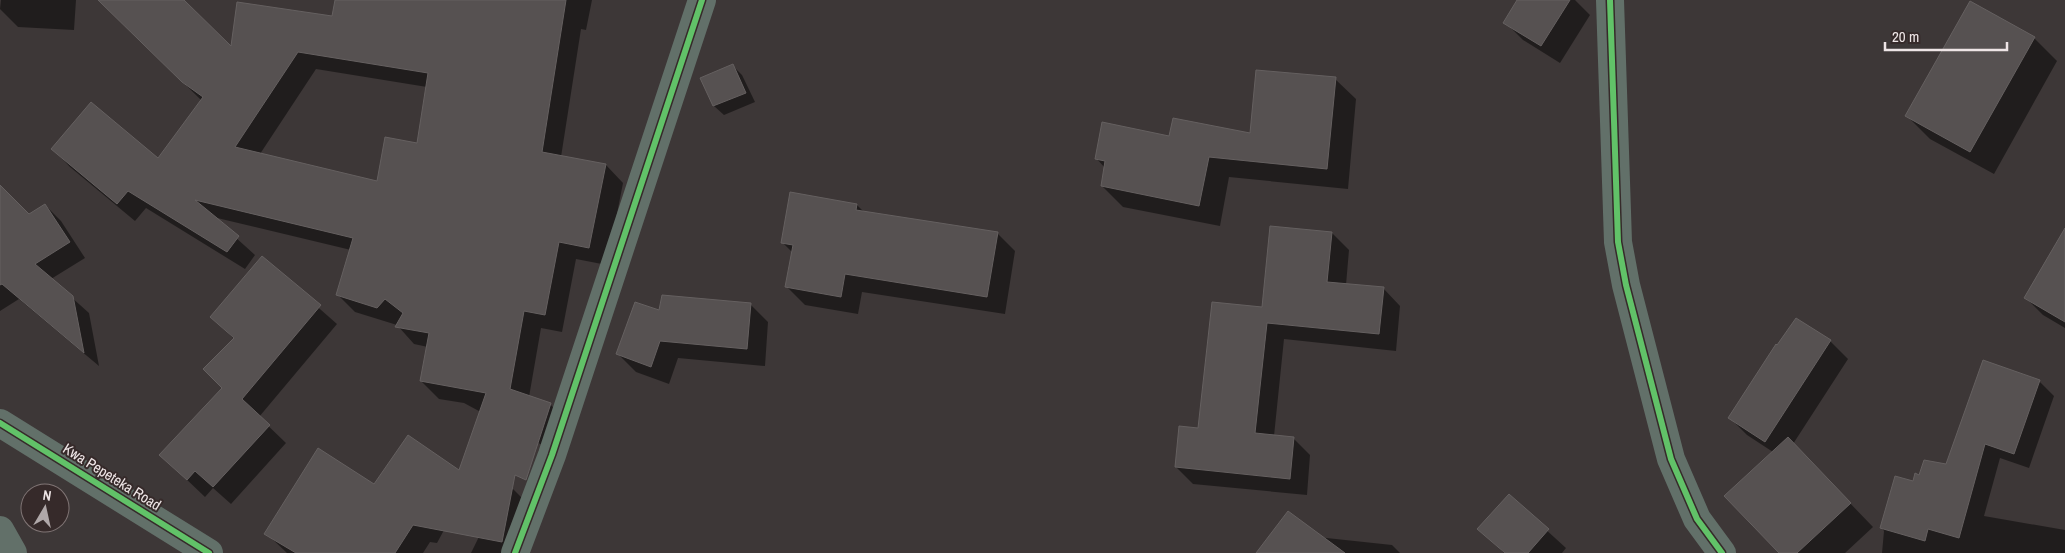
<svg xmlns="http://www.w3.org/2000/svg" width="2065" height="553" font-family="'Archivo Narrow',sans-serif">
<rect width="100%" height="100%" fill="#3d3737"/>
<path fill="#0007" fill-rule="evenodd" d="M 1,0 L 76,0 L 74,30 L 18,27 L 0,9 Z
M 100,0 L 182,0 L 232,49 L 333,18 L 336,0 L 592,0 L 586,30 L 581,29 L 561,157 L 606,165 L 623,183 L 607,265 L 576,259 L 562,332 L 541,328 L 529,397 L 550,404 L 567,422 L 557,453 L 464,403 L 439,399 L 421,381 L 428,347 L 414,344 L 397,325 L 355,312 L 337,294 L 351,250 L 213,217 L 255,255 L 245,269 L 146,208 L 135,221 L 70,167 L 53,149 L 158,159 L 202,101 ZM 316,69 L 427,87 L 418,144 L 378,182 L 260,154 Z
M 1519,0 L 1575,0 L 1590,15 L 1560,63 L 1523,40 L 1505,22 Z
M 2034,38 L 2057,61 L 1994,174 L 1930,139 L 1907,116 Z
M 732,65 L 742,75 L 755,102 L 724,115 L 714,106 L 702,78 Z
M 1335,79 L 1356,99 L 1348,189 L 1229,177 L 1220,226 L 1123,207 L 1102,186 L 1105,168 L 1096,158 L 1170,137 L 1252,135 Z
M 0,187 L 29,215 L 45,205 L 61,221 L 85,258 L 51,279 L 89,313 L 99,366 L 19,299 L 0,311 Z
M 857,205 L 864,212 L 997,233 L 1015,251 L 1005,314 L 862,292 L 858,314 L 805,305 L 787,287 L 793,253 L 783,243 Z
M 1332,233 L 1349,250 L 1346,285 L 1383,288 L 1400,306 L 1396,351 L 1284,339 L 1274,436 L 1293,438 L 1310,455 L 1307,495 L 1193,484 L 1176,467 L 1199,429 L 1263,309 Z
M 2065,243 L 2065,328 L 2043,315 L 2026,298 Z
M 262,258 L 337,324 L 259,417 L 286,443 L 231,504 L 213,488 L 205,497 L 161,455 L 224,388 L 235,340 L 211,317 Z
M 750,304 L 768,322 L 765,366 L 678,358 L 669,384 L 636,372 L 618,354 L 660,312 Z
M 1830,341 L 1848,359 L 1793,444 L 1873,527 L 1845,553 L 1781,553 L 1773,452 L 1747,435 L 1729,417 Z
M 2039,381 L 2054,396 L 2029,468 L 2000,458 L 1984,516 L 2065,530 L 2065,553 L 1882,553 L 1884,531 L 1882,528 L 1914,483 L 1920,476 L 1947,466 Z
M 469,484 L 437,543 L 430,542 L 423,553 L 287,553 L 266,533 L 374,486 Z
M 504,486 L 512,488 L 528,504 L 519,553 L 471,553 Z
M 1509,496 L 1566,548 L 1562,553 L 1504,553 L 1479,529 Z
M 1308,536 L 1392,545 L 1400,553 L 1306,553 Z"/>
<path fill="#565151" stroke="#656060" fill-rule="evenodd" d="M 98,0 L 184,0 L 231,46 L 237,2 L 332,16 L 335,0 L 566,0 L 542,152 L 606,164 L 589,248 L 559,242 L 545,315 L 524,311 L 510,389 L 551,403 L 526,480 L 515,475 L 502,542 L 413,525 L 395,553 L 296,553 L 264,534 L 318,448 L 374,484 L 408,435 L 459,470 L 486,393 L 420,381 L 429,333 L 395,327 L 403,313 L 385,299 L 377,308 L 336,295 L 353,238 L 195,200 L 239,236 L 227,252 L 128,191 L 117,204 L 51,149 L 91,102 L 158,158 L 203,97 L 182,82 ZM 298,52 L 428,73 L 417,143 L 385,137 L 377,181 L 235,147 Z
M 1517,0 L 1570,0 L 1541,46 L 1503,23 Z
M 1970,1 L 2035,37 L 1970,152 L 1905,116 Z
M 733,64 L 746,93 L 713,106 L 700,78 Z
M 1256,70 L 1336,77 L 1327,169 L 1209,157 L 1199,206 L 1101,186 L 1105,161 L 1095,159 L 1102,122 L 1169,136 L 1173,118 L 1250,133 Z
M 0,185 L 29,214 L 45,204 L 70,242 L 35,264 L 73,296 L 84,353 L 2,284 L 0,285 Z
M 790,192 L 857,204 L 856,210 L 998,232 L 987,297 L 845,274 L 841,297 L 785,287 L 793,245 L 781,243 Z
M 1270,226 L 1332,232 L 1327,282 L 1384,287 L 1379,334 L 1267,323 L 1255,433 L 1294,437 L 1290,479 L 1175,467 L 1179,426 L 1198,428 L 1212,302 L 1262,307 Z
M 2065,228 L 2065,322 L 2024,298 Z
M 262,256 L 321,305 L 242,399 L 270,425 L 213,487 L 195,471 L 187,480 L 159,455 L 222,388 L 203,369 L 234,338 L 210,317 Z
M 662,295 L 751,303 L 747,349 L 660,341 L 651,367 L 616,354 L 635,302 L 659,310 Z
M 1796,318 L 1831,340 L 1765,442 L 1728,418 L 1776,344 L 1777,345 Z
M 1983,360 L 2040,380 L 2014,454 L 1985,444 L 1959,538 L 1928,529 L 1925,541 L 1880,528 L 1895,476 L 1913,481 L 1915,473 L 1919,475 L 1924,460 L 1946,464 Z
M 1788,437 L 1851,503 L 1797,553 L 1779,553 L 1724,496 Z
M 1509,494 L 1549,529 L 1528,553 L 1505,553 L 1477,529 Z
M 1288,511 L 1345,553 L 1256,553 Z"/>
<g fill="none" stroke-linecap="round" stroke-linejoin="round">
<path stroke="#627069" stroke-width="28" d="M 1610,0 L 1618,242 L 1626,285 L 1671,459 L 1697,519 L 1722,553
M 0,423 L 209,553
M 0,530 L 13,553
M 515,553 L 552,455 L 702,0"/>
<g stroke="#362a2a" stroke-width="9">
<path id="cycleway" d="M 1610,0 L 1618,242 L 1626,285 L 1671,459 L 1697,519 L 1722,553
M 0,423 L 209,553
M 515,553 L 552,455 L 702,0"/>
</g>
<use href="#cycleway" stroke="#61c268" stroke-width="6"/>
</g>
<g text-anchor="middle" stroke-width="4" stroke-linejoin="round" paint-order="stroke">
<g font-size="15" fill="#eee5e6" stroke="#362a2a">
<text transform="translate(112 477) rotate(32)" y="5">Kwa Pepeteka Road</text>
</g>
</g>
<g transform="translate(45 508) rotate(9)"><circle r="24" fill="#362a2a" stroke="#807575"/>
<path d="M0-4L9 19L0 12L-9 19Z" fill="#b0a8a9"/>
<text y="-8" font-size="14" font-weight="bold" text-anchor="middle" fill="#eee5e6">N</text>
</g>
<path d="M1885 42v8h122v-8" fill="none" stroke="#eee5e6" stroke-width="2.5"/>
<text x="1892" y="42" font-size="15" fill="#eee5e6" stroke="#362a2a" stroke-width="4" paint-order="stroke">20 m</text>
</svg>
